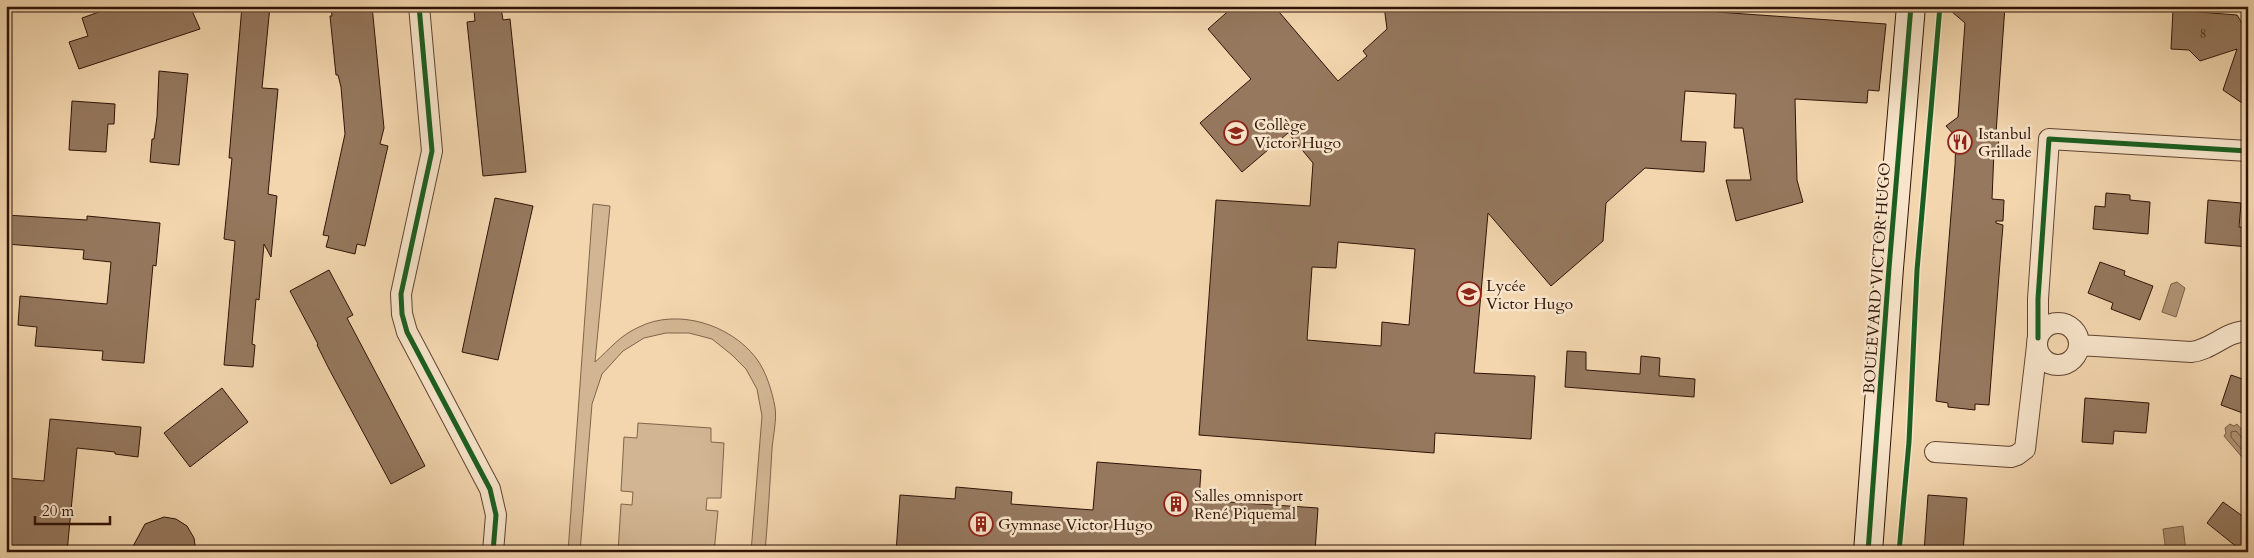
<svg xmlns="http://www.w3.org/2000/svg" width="2254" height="558" font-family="Cardo,serif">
<rect width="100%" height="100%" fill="#f3d6ae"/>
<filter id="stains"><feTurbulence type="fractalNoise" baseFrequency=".004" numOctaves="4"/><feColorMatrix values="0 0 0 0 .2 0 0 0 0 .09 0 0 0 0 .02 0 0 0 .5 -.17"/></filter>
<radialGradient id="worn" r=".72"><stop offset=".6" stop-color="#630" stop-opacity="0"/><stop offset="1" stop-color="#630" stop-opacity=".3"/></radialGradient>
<path fill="#d2b592" stroke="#80644c" d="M 593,204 L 610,206 L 595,362 C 610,349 619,336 639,327 C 677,308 730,324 756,358 C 766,371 772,391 775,407 C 777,420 773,436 772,449 C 770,483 768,518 765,552 L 751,552 L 762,416 L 757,389 L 746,369 L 732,355 L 712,339 L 689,333 L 666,333 L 644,338 L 623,351 L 602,374 L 592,404 L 580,552 L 568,552 Z
M 638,423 L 711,428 L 711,442 L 724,443 L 721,498 L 707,498 L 706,510 L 718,511 L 714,552 L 618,552 L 621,504 L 632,505 L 633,492 L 621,491 L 624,437 L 637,438 Z"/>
<path fill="#b09475" stroke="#7c6049" d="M 2177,282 L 2185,288 L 2176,317 L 2162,312 L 2171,284 Z
M 2230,424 L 2234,426 L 2237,424 L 2248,437 L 2247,463 L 2224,436 L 2226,433 L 2225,428 Z
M 2183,526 L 2186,552 L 2166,552 L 2163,529 Z"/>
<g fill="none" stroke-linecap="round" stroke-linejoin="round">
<path stroke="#70543e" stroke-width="1" d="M 2248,440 L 2243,439 L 2236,431 L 2231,432 L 2231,437 L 2248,457"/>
</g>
<path fill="#95785e" stroke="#2f1307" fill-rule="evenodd" d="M 116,6 L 190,6 L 200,29 L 79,69 L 69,42 L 88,36 L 82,18 Z
M 242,6 L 270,6 L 262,88 L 278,89 L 268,194 L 277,196 L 271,257 L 264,244 L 259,300 L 256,299 L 252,344 L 255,345 L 253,367 L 224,365 L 235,241 L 224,239 L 232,158 L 229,158 Z
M 331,6 L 372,6 L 384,128 L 380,144 L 388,146 L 365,246 L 357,244 L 355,254 L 326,247 L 329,236 L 323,235 L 345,134 L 341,87 L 338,75 L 336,75 L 330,16 L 332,16 Z
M 1234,6 L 1274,6 L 1338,81 L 1367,56 L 1363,51 L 1387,29 L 1384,6 L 1718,6 L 1717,12 L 1886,24 L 1879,91 L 1868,90 L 1867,103 L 1795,99 L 1797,180 L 1803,202 L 1736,221 L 1726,180 L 1751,180 L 1743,128 L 1734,128 L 1736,94 L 1685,91 L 1681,141 L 1706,142 L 1704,172 L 1645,168 L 1606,203 L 1603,241 L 1551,286 L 1488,213 L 1474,373 L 1535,376 L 1531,439 L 1435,433 L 1434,453 L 1199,435 L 1216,200 L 1310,206 L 1313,163 L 1288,133 L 1242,172 L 1200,123 L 1251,79 L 1208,29 ZM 1338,242 L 1415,249 L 1409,325 L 1382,322 L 1381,346 L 1307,340 L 1312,267 L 1336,268 Z
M 1945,6 L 2005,6 L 1996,133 L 1999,136 L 1998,150 L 1994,151 L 1992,199 L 2004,200 L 2003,221 L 1996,221 L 1996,223 L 2003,225 L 2000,262 L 1989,405 L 1975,404 L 1975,410 L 1948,407 L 1948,403 L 1936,401 L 1955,165 L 1956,137 L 1946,126 L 1958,117 L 1965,23 Z
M 501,8 L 503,20 L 510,19 L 526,172 L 483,176 L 467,22 L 475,21 L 474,11 Z
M 2173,10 L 2237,15 L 2245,28 L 2248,28 L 2248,107 L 2223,90 L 2237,49 L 2200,61 L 2189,50 L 2171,49 Z
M 159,71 L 188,74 L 179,165 L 150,162 L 152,139 L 154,139 L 157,117 Z
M 72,101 L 115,104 L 114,124 L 108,124 L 106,152 L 69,150 Z
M 2106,193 L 2130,195 L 2130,200 L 2150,202 L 2148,234 L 2093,229 L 2095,206 L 2105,207 Z
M 495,198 L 533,206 L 498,360 L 462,352 Z
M 2208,200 L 2241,203 L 2239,227 L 2248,228 L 2248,247 L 2205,243 Z
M 6,215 L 87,220 L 87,216 L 160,223 L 156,266 L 153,265 L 144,363 L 102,360 L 103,351 L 35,346 L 37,327 L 18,325 L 20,296 L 107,304 L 111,262 L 83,259 L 84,250 L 6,244 Z
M 2100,262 L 2125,271 L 2124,275 L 2153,286 L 2140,320 L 2111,309 L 2113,303 L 2088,293 Z
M 329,270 L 353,315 L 347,318 L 425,466 L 391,484 L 329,369 L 317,345 L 318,344 L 290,291 Z
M 1567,351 L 1586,352 L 1586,370 L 1640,374 L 1641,356 L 1660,358 L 1659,376 L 1695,379 L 1694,397 L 1565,387 Z
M 2231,375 L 2248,381 L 2248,415 L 2221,405 Z
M 222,388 L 248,422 L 190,467 L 164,433 Z
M 2085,398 L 2149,403 L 2146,433 L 2114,431 L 2113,444 L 2082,442 Z
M 50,419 L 141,427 L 138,457 L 115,454 L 115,452 L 77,448 L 67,552 L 6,552 L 6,478 L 44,481 Z
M 1097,462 L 1201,470 L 1199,500 L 1318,508 L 1315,552 L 896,552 L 900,495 L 955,499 L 956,487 L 1012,492 L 1011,504 L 1093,510 Z
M 1928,495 L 1967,498 L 1963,552 L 1924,552 Z
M 2223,502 L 2248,520 L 2248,552 L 2243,552 L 2207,523 Z
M 164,517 L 176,519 L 187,526 L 194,538 L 196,552 L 130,552 L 145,524 Z"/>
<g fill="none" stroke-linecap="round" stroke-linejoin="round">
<g stroke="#604431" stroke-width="22">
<path id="street" d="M 419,6 L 432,151 L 401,294 L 402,314 L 407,332 L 490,489 L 496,515 L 493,552
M2037 344a21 21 0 1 1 42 0a21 21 0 1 1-42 0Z
M 2038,338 L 2038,299 L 2049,139 L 2248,151
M 2079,345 L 2191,352 C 2212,350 2226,331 2248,331
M 1935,452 L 2011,457 L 2017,455 L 2025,449 L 2037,346"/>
</g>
<g stroke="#2f1307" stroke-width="30">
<path id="secondary" d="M 1868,552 L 1889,268 L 1911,6"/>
</g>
<use href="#street" stroke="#f7e4ca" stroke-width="20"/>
<use href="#secondary" stroke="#f7e4ca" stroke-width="28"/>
<g stroke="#f7e4ca" stroke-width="8">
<path id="cycleway" d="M 419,6 L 432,151 L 401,294 L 402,314 L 407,332 L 490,489 L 496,515 L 493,552
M 2038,338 L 2038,299 L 2049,139 L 2248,151
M 1868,552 L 1889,268 L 1911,6
M 1899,552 L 1909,442 L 1917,270 L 1940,6"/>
</g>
<use href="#cycleway" stroke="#1b5e20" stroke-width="5"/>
</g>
<defs>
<g id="school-ring" transform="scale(1.25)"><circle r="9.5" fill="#f7e4ca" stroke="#8f2418" stroke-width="1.5"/><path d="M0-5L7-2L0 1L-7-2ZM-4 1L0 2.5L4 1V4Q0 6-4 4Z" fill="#8f2418"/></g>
<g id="restaurant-ring" transform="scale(1.25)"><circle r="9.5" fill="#f7e4ca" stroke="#8f2418" stroke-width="1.5"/><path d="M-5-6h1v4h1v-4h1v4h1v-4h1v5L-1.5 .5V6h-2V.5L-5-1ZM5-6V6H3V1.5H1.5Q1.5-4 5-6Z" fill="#8f2418"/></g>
<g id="building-ring" transform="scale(1.25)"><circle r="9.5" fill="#f7e4ca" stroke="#8f2418" stroke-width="1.5"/><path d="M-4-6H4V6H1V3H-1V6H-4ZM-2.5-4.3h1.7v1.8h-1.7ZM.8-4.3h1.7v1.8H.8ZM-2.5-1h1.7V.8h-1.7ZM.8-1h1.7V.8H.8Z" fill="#8f2418"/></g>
</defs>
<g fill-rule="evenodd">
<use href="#school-ring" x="1236" y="133"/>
<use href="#restaurant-ring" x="1960" y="142"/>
<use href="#school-ring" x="1469" y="294"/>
<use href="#building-ring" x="1176" y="504"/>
<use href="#building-ring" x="981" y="524"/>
</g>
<g text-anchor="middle" stroke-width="5" stroke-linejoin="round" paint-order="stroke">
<g font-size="14" fill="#482c1d">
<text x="2203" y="38">8</text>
</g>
<g font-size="16" fill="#2f1307" stroke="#f7e4ca" text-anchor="start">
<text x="1254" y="130">Collège<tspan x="1254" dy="18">Victor Hugo</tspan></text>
<text x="1978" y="139">Istanbul<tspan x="1978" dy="18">Grillade</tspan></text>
<text x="1486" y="291">Lycée<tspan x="1486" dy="18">Victor Hugo</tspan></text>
<text x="1194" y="501">Salles omnisport<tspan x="1194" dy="18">René Piquemal</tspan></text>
<text x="998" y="530">Gymnase Victor Hugo</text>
</g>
<g font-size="16" fill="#2f1307" stroke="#f7e4ca">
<text transform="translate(1876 278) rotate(-86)" y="6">BOULEVARD VICTOR HUGO</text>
</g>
</g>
<rect width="2254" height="558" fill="none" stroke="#f3d6ae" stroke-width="25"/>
<rect x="8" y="8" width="2239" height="543" fill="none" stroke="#2f1307" stroke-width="2.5"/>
<rect x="12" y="12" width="2229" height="533" fill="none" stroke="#2f1307"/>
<path d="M35 516v8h75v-8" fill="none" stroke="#2f1307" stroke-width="2.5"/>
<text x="42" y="516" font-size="15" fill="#2f1307" stroke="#f7e4ca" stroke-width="4" paint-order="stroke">20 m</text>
<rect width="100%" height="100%" filter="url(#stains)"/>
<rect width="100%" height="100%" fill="url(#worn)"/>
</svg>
